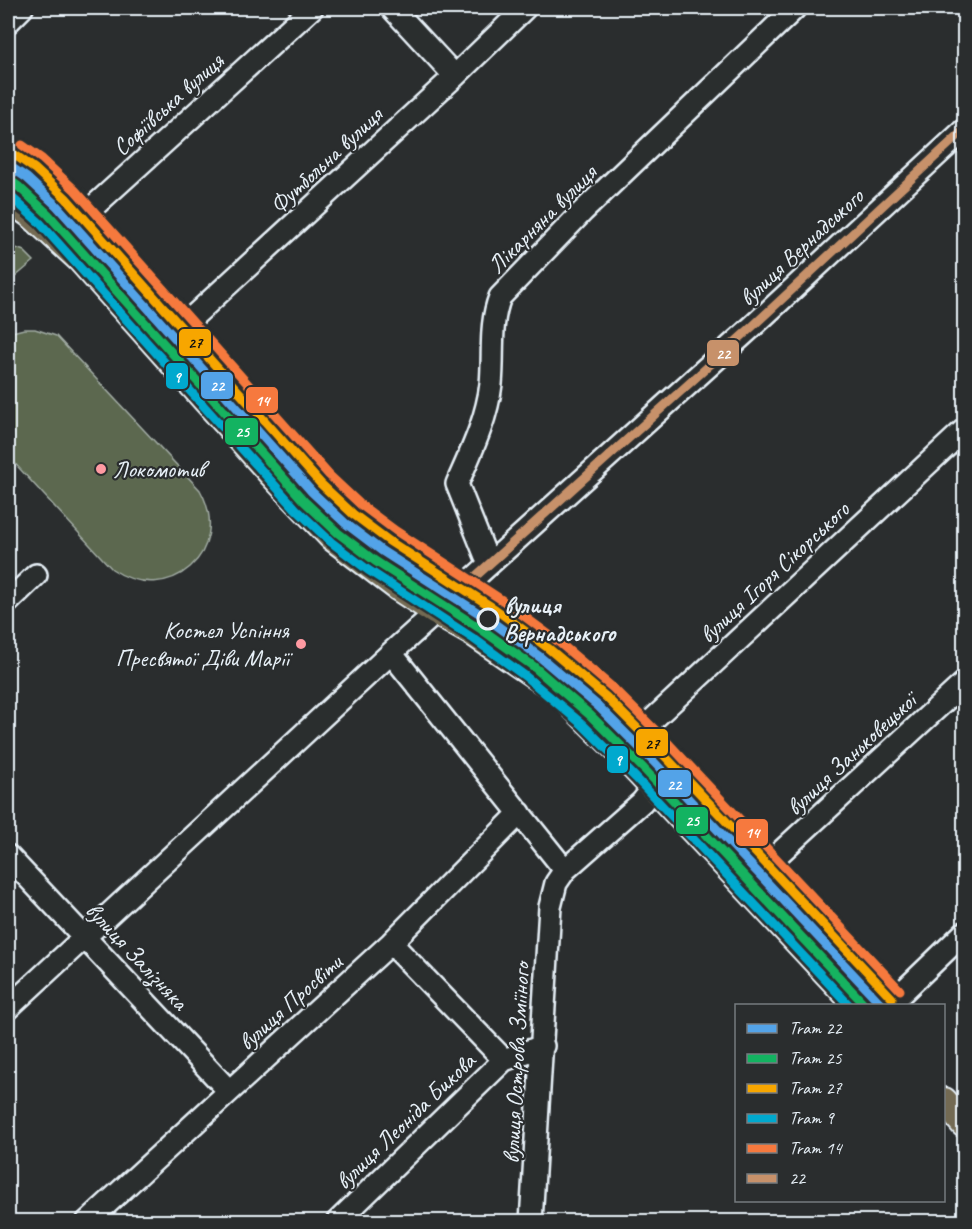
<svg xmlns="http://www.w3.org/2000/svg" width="972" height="1229" font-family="Caveat,sans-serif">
<rect width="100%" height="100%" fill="#2a2d2e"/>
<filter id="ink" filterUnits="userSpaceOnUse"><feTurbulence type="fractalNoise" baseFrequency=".0167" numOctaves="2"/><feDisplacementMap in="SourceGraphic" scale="12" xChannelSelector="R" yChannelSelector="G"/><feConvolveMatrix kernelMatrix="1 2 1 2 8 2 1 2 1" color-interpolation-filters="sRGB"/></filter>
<g filter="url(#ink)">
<path fill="#5b6850" stroke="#a2aca4" stroke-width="1.5" d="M 16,248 L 24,251 L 34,261 L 8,283 L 8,250 Z
M 24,329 L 35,329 L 56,336 L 200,490 C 234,551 169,608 112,569 L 8,456 L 8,333 Z"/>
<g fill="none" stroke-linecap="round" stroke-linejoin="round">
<g stroke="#e8f1f8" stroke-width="26">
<path id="minor" d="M 392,8 L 455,76
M 8,22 L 22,8
M 59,238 L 312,8
M 159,348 L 455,76 L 525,8
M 489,564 L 457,484 C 471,452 487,419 491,384 C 494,354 489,325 500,297 L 583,211 L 795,8
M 8,602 L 36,575
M 391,653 L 565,870 L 556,883 L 550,907 L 531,1222
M 619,751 L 964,430
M 8,856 L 229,1091
M 565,870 L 642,802 L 653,788
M 745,885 L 964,683
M 391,943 L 504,1060
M 888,1006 L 964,933
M 8,1008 L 391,653 L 754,325 L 964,130
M 87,1222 L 391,943 L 520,813
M 337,1222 L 504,1060 L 543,1046"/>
</g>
<g stroke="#e8f1f8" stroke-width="30">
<path id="major" d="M 8,198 L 33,216 L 81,260 L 272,474 L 332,537 L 399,588 L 436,612 L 475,634 L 558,691 L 619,751 L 858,1006
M 944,1101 L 964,1124"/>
</g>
<use href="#minor" stroke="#2a2d2e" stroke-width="21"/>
<use href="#major" stroke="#736b52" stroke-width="26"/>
<g stroke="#2a2d2e" stroke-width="14">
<path id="bus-1" d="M 8,198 L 33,216 L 81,260 L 272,474 L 332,537 L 399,588 L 436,612 L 754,325 L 964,130"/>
</g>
<use href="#bus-1" stroke="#c7916a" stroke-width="9"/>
<g stroke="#2a2d2e" stroke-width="14">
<path id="tram-1" d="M 8,165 L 27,178 L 57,206 L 312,492 L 345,523 L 382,551 L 488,619 L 540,657 L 598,706 L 653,761 L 883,1006"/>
</g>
<g stroke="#2a2d2e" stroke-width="14">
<path id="tram-2" d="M 8,179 L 19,187 L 48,214 L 304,501 L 338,533 L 375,561 L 481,629 L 533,666 L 590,715 L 644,769 L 866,1006"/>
</g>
<g stroke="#2a2d2e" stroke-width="14">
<path id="tram-3" d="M 15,155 L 35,169 L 66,198 L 321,484 L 353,514 L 389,541 L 495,609 L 548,648 L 606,697 L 662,753 L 892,998"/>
</g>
<g stroke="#2a2d2e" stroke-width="14">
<path id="tram-4" d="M 8,194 L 40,223 L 296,509 L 331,542 L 368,570 L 474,639 L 525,676 L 582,724 L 636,778 L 850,1006"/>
</g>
<g stroke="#2a2d2e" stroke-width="14">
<path id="tram-5" d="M 22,145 L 42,159 L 75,190 L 329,475 L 361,505 L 396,531 L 502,600 L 555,639 L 613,688 L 670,745 L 900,990"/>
</g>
<use href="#tram-1" stroke="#53a3e8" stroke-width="9"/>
<use href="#tram-2" stroke="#13b361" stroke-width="9"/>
<use href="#tram-3" stroke="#f7a600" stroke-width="9"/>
<use href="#tram-4" stroke="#00a9ce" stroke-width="9"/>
<use href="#tram-5" stroke="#f6793e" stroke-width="9"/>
</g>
</g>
<g fill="#ff9aa2" stroke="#2a2d2e" stroke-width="2">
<circle cx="101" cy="469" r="6"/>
<circle cx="301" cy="644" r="6"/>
</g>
<circle fill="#2a2d2e" stroke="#e8f1f8" stroke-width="3" cx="488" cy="619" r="10"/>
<g text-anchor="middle" stroke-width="4.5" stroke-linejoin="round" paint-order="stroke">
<g font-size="24" fill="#e8f1f8" stroke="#2a2d2e">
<text transform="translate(168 104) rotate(-42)" y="8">Софіївська вулиця</text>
<text transform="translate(326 160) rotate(-43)" y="8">Футбольна вулиця</text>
<text transform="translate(542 219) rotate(-45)" y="8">Лікарняна вулиця</text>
<text transform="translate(801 247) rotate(-43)" y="8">вулиця Вернадського</text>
<text transform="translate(774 572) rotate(-43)" y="8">вулиця Ігоря Сікорського</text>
<text transform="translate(851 754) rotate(-43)" y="8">вулиця Заньковецької</text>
<text transform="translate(137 956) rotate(47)" y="8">вулиця Залізняка</text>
<text transform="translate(290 1002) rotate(-42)" y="8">вулиця Просвіти</text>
<text transform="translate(516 1063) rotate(-87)" y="8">вулиця Острова Зміїного</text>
<text transform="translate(405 1121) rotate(-44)" y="8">вулиця Леоніда Бикова</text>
</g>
<g font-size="24" fill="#e8f1f8" stroke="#2a2d2e" text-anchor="start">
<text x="113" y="477">Локомотив</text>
<text x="289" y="638" text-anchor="end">Костел Успіння<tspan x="289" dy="28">Пресвятої Діви Марії</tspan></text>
</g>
<g font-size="24" font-weight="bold" fill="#e8f1f8" stroke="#2a2d2e" text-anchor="start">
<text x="504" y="613">вулиця<tspan x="504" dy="28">Вернадського</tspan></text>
</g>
</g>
<g stroke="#2a2d2e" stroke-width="2">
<rect x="178" y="328" width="34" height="29" rx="6" fill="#f7a600"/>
<rect x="706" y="339" width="34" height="28" rx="6" fill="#c7916a"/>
<rect x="165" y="362" width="24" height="28" rx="6" fill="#00a9ce"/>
<rect x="200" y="371" width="34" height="29" rx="6" fill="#53a3e8"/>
<rect x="245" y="386" width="34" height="28" rx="6" fill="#f6793e"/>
<rect x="224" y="417" width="35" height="29" rx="6" fill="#13b361"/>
<rect x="635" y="728" width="34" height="29" rx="6" fill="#f7a600"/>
<rect x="606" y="745" width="23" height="29" rx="6" fill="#00a9ce"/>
<rect x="657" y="769" width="35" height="29" rx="6" fill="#53a3e8"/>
<rect x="675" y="806" width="34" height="29" rx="6" fill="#13b361"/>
<rect x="735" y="818" width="34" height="29" rx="6" fill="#f6793e"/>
</g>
<g font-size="16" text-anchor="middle" font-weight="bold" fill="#fff">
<text x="723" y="359">22</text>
<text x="177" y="382">9</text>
<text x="217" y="391">22</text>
<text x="262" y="406">14</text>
<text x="242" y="437">25</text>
<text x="618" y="765">9</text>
<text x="674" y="790">22</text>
<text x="692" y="826">25</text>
<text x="752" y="838">14</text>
</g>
<g font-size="16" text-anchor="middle" font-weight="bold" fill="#111">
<text x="195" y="348">27</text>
<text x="652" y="749">27</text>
</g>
<rect width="972" height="1229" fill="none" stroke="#2a2d2e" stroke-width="30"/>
<rect x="15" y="15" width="942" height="1199" fill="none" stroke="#e8f1f8" stroke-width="2" filter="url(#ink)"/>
<rect x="735" y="1004" width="210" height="198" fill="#2a2d2e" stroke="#767b7f" stroke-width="1.5"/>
<rect x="747" y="1024" width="30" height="9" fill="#53a3e8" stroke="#767b7f" stroke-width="1.5"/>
<text x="789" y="1034" font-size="18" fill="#e8f1f8">Tram 22</text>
<rect x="747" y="1054" width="30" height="9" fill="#13b361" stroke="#767b7f" stroke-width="1.5"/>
<text x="789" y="1064" font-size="18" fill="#e8f1f8">Tram 25</text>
<rect x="747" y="1084" width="30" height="9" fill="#f7a600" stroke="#767b7f" stroke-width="1.5"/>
<text x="789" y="1094" font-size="18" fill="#e8f1f8">Tram 27</text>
<rect x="747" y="1114" width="30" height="9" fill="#00a9ce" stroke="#767b7f" stroke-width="1.5"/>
<text x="789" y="1124" font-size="18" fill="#e8f1f8">Tram 9</text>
<rect x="747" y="1144" width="30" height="9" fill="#f6793e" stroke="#767b7f" stroke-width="1.5"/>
<text x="789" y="1154" font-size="18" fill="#e8f1f8">Tram 14</text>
<rect x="747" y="1174" width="30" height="9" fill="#c7916a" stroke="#767b7f" stroke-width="1.5"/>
<text x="789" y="1184" font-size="18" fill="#e8f1f8">22</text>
</svg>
